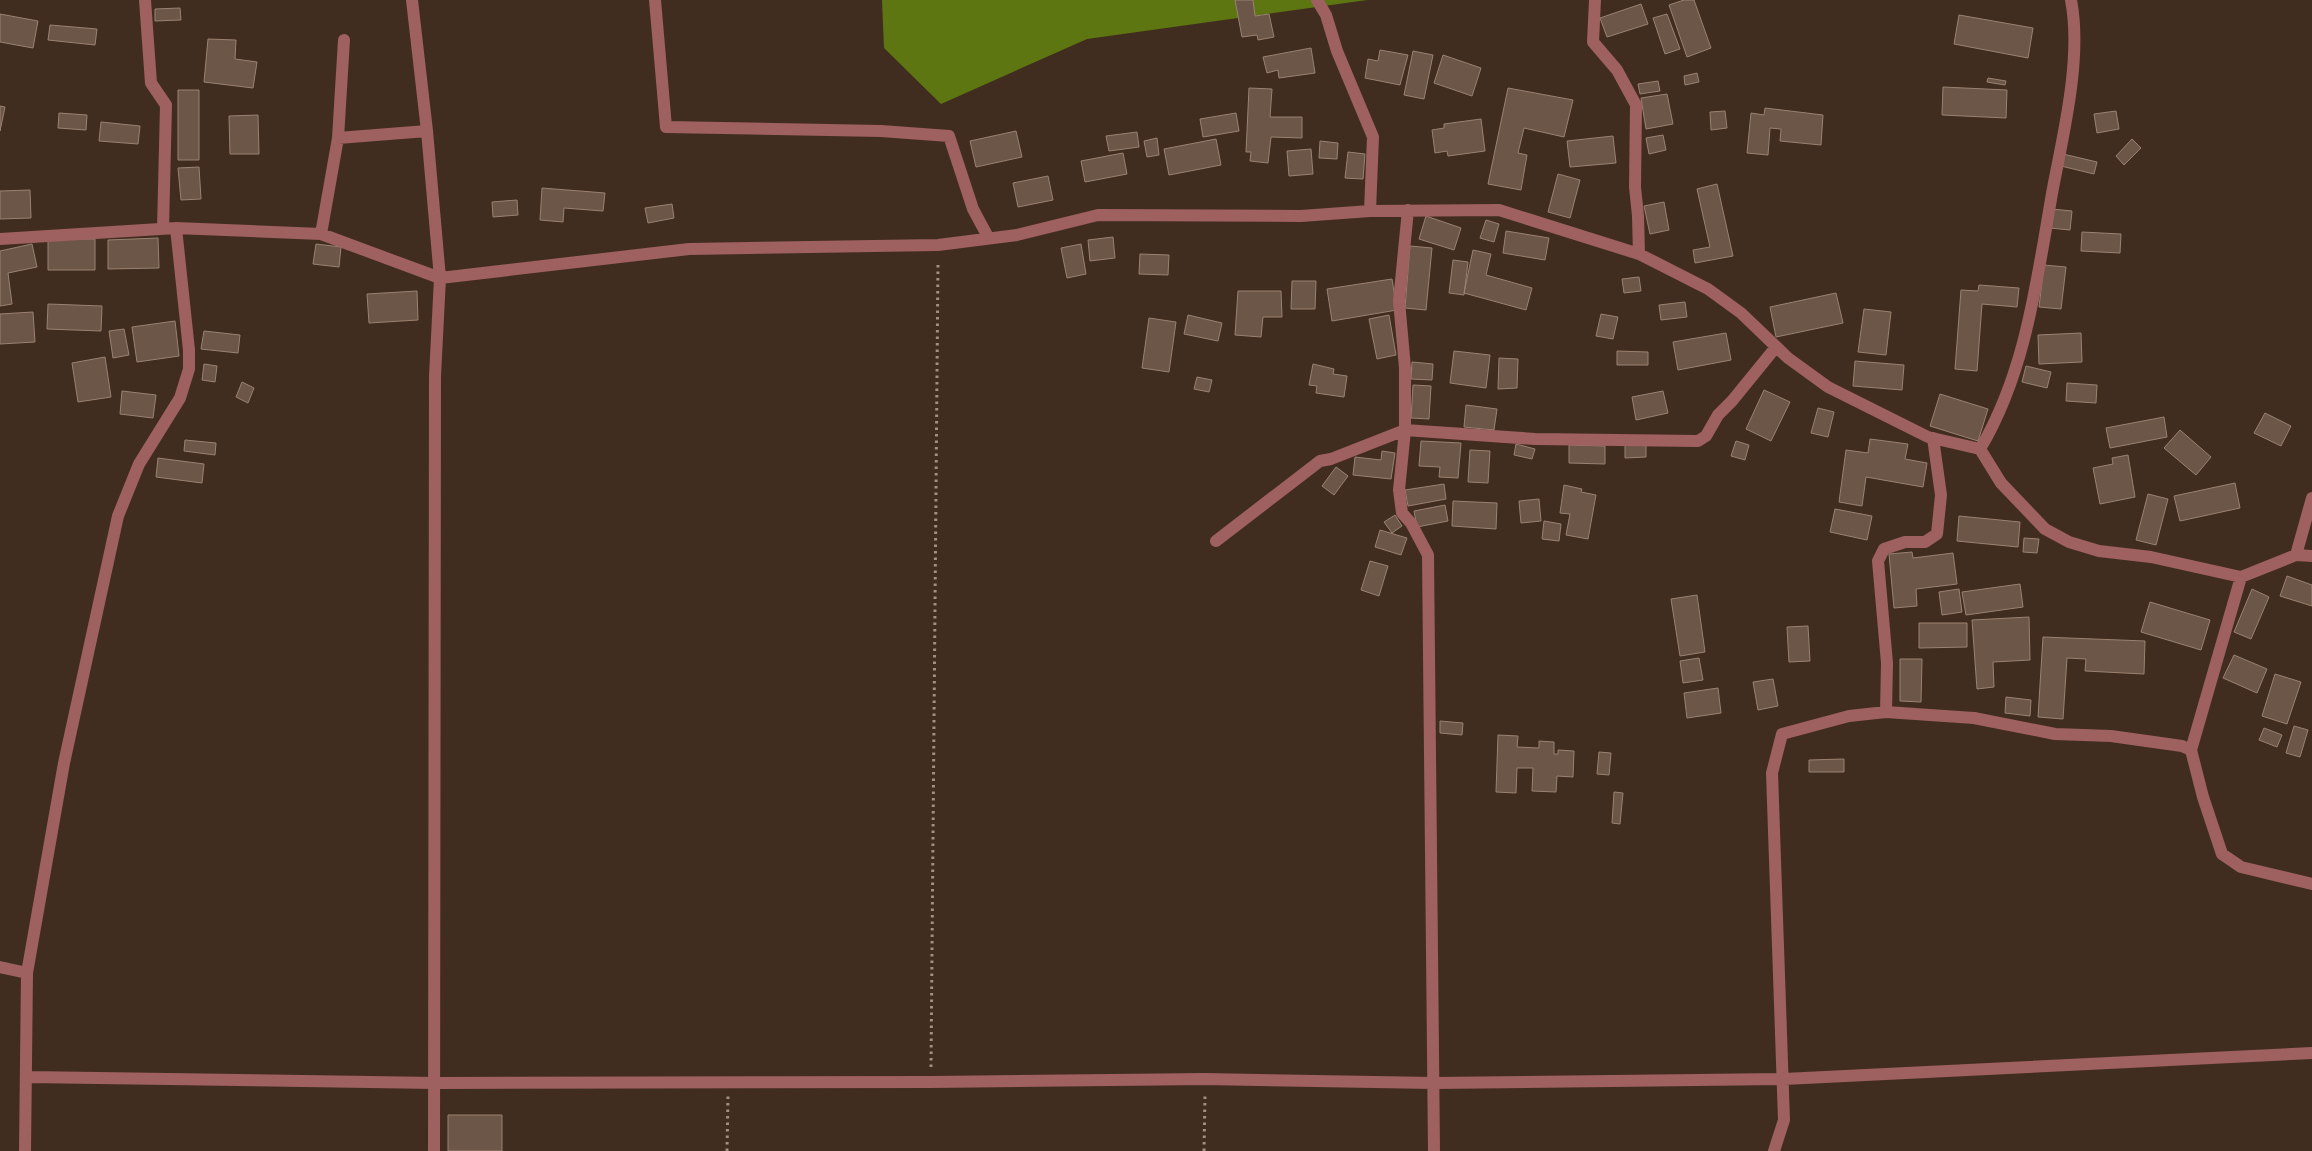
<svg xmlns="http://www.w3.org/2000/svg" width="2312" height="1151" font-family="Figtree,sans-serif">
<rect width="100%" height="100%" fill="#412d1f"/>
<path fill="#5d7612" d="M 882,0 L 1367,0 L 1087,39 L 941,104 L 884,48 Z"/>
<path fill="#6c5647" stroke="#9a8272" d="M 1235,0 L 1253,0 L 1255,16 L 1269,14 L 1274,37 L 1258,40 L 1257,35 L 1242,37 Z
M 1684,0 L 1694,0 L 1711,48 L 1687,57 L 1669,5 Z
M 1641,4 L 1648,24 L 1607,37 L 1600,18 Z
M 180,8 L 181,20 L 155,21 L 155,9 Z
M 0,14 L 38,21 L 33,48 L 0,42 Z
M 1667,14 L 1680,49 L 1665,54 L 1653,18 Z
M 1959,15 L 2033,28 L 2028,58 L 1954,44 Z
M 50,25 L 97,29 L 95,45 L 48,40 Z
M 208,39 L 236,40 L 235,59 L 257,62 L 253,88 L 204,82 Z
M 1311,48 L 1315,73 L 1279,78 L 1278,70 L 1267,73 L 1263,57 Z
M 1380,50 L 1408,55 L 1400,85 L 1365,78 L 1368,59 L 1378,61 Z
M 1413,51 L 1433,55 L 1424,99 L 1404,95 Z
M 1443,55 L 1481,68 L 1472,96 L 1434,83 Z
M 1697,73 L 1699,82 L 1685,85 L 1684,76 Z
M 1988,78 L 2006,81 L 2005,85 L 1987,82 Z
M 1658,81 L 1660,91 L 1640,94 L 1638,84 Z
M 1943,87 L 2007,90 L 2006,118 L 1942,115 Z
M 1249,88 L 1272,89 L 1270,117 L 1302,117 L 1302,138 L 1271,137 L 1268,163 L 1250,161 L 1251,152 L 1246,152 Z
M 1508,88 L 1573,100 L 1564,137 L 1524,128 L 1518,153 L 1527,155 L 1521,190 L 1488,184 Z
M 178,90 L 199,90 L 199,160 L 178,160 Z
M 1667,94 L 1673,124 L 1646,129 L 1641,98 Z
M 0,106 L 5,107 L 0,131 Z
M 1765,108 L 1823,115 L 1821,145 L 1780,141 L 1781,129 L 1770,128 L 1768,155 L 1747,153 L 1751,113 L 1764,115 Z
M 1725,111 L 1727,128 L 1711,130 L 1710,112 Z
M 2116,111 L 2119,129 L 2097,133 L 2094,114 Z
M 59,113 L 87,115 L 86,130 L 58,128 Z
M 1236,113 L 1239,131 L 1203,137 L 1200,119 Z
M 258,115 L 259,154 L 230,154 L 229,116 Z
M 1481,119 L 1485,151 L 1448,156 L 1447,151 L 1435,153 L 1432,130 L 1444,128 L 1444,124 Z
M 101,122 L 140,126 L 138,144 L 99,141 Z
M 1016,131 L 1022,157 L 976,167 L 970,141 Z
M 1137,132 L 1139,147 L 1109,151 L 1106,136 Z
M 1663,135 L 1666,150 L 1649,154 L 1646,138 Z
M 1613,136 L 1616,163 L 1570,167 L 1567,141 Z
M 1157,138 L 1159,155 L 1147,157 L 1144,141 Z
M 1216,139 L 1221,165 L 1169,175 L 1164,149 Z
M 2132,139 L 2141,148 L 2124,165 L 2116,156 Z
M 1320,141 L 1338,143 L 1337,159 L 1319,158 Z
M 1311,149 L 1313,174 L 1289,176 L 1287,151 Z
M 1348,152 L 1365,154 L 1363,179 L 1345,178 Z
M 1123,153 L 1127,174 L 1085,182 L 1081,161 Z
M 2063,154 L 2097,162 L 2094,174 L 2061,166 Z
M 199,167 L 201,199 L 181,200 L 178,168 Z
M 1558,174 L 1580,180 L 1570,218 L 1548,212 Z
M 1048,176 L 1053,200 L 1018,207 L 1013,183 Z
M 1717,184 L 1733,256 L 1695,263 L 1693,250 L 1710,247 L 1697,189 Z
M 542,188 L 605,193 L 603,211 L 564,208 L 563,222 L 540,220 Z
M 30,190 L 31,218 L 0,219 L 0,191 Z
M 517,200 L 518,215 L 493,217 L 492,202 Z
M 1664,202 L 1669,230 L 1650,234 L 1644,206 Z
M 672,204 L 674,218 L 648,223 L 645,208 Z
M 2052,209 L 2072,211 L 2070,230 L 2050,228 Z
M 1426,216 L 1461,228 L 1454,250 L 1419,239 Z
M 1486,220 L 1499,224 L 1494,242 L 1480,238 Z
M 1506,231 L 1549,238 L 1545,260 L 1503,253 Z
M 2082,232 L 2121,234 L 2120,253 L 2081,251 Z
M 1113,237 L 1115,258 L 1090,261 L 1088,240 Z
M 158,238 L 159,268 L 108,269 L 108,240 Z
M 95,239 L 95,270 L 48,270 L 48,240 Z
M 32,244 L 37,267 L 8,273 L 12,304 L 0,306 L 0,251 Z
M 316,244 L 341,247 L 339,267 L 313,264 Z
M 1081,244 L 1086,274 L 1067,278 L 1061,248 Z
M 1410,246 L 1432,248 L 1426,310 L 1405,308 Z
M 1473,250 L 1491,254 L 1486,275 L 1532,288 L 1526,310 L 1464,293 Z
M 1140,254 L 1169,255 L 1168,275 L 1139,274 Z
M 1453,260 L 1468,262 L 1464,295 L 1449,293 Z
M 2044,265 L 2066,267 L 2061,309 L 2039,307 Z
M 1639,277 L 1641,291 L 1624,293 L 1622,279 Z
M 1392,279 L 1397,310 L 1332,321 L 1327,289 Z
M 1292,281 L 1316,281 L 1315,309 L 1291,309 Z
M 1979,285 L 2019,288 L 2017,307 L 1982,304 L 1977,371 L 1955,369 L 1961,290 L 1978,291 Z
M 417,291 L 418,320 L 369,323 L 367,294 Z
M 1238,291 L 1281,291 L 1282,317 L 1263,317 L 1261,337 L 1235,335 Z
M 1836,293 L 1843,323 L 1776,337 L 1770,307 Z
M 1685,302 L 1687,317 L 1661,320 L 1659,305 Z
M 48,304 L 102,306 L 101,331 L 47,329 Z
M 1864,309 L 1891,312 L 1886,355 L 1858,352 Z
M 33,312 L 35,342 L 0,344 L 0,314 Z
M 1601,314 L 1618,317 L 1613,339 L 1596,336 Z
M 1188,315 L 1222,323 L 1218,341 L 1184,334 Z
M 1389,315 L 1396,355 L 1377,359 L 1369,319 Z
M 1149,318 L 1176,322 L 1169,372 L 1142,368 Z
M 175,321 L 179,356 L 137,362 L 132,327 Z
M 124,329 L 129,355 L 113,358 L 109,331 Z
M 204,331 L 240,335 L 238,353 L 201,349 Z
M 1726,333 L 1731,360 L 1678,370 L 1673,342 Z
M 2081,333 L 2082,362 L 2039,364 L 2038,335 Z
M 1454,351 L 1490,355 L 1486,388 L 1450,383 Z
M 1617,351 L 1648,352 L 1648,365 L 1617,365 Z
M 105,357 L 111,397 L 78,402 L 72,363 Z
M 1499,358 L 1518,359 L 1517,388 L 1498,389 Z
M 1855,361 L 1904,365 L 1902,390 L 1853,386 Z
M 1412,362 L 1433,364 L 1432,380 L 1411,379 Z
M 204,364 L 217,366 L 215,382 L 202,380 Z
M 1313,364 L 1334,369 L 1333,374 L 1347,376 L 1344,397 L 1316,393 L 1317,386 L 1309,385 Z
M 2026,366 L 2051,372 L 2047,388 L 2022,382 Z
M 1197,377 L 1212,380 L 1209,392 L 1194,389 Z
M 242,382 L 254,388 L 248,403 L 236,397 Z
M 2067,383 L 2097,385 L 2096,403 L 2066,401 Z
M 1413,385 L 1431,386 L 1429,419 L 1411,418 Z
M 1764,390 L 1790,402 L 1771,441 L 1746,429 Z
M 122,391 L 156,395 L 153,418 L 120,414 Z
M 1663,391 L 1668,413 L 1636,420 L 1632,397 Z
M 1940,394 L 1988,409 L 1978,441 L 1930,426 Z
M 1466,405 L 1497,409 L 1494,430 L 1464,427 Z
M 1818,408 L 1834,412 L 1828,437 L 1811,433 Z
M 2265,413 L 2291,426 L 2281,446 L 2254,433 Z
M 2164,417 L 2167,437 L 2110,448 L 2106,428 Z
M 2180,430 L 2211,457 L 2196,475 L 2164,448 Z
M 1870,439 L 1908,444 L 1905,459 L 1927,463 L 1923,487 L 1866,477 L 1862,506 L 1839,502 L 1846,450 L 1868,453 Z
M 185,440 L 216,443 L 215,455 L 184,451 Z
M 1421,441 L 1461,443 L 1458,478 L 1439,477 L 1440,467 L 1419,466 Z
M 1736,441 L 1749,445 L 1745,460 L 1731,456 Z
M 1646,443 L 1646,457 L 1625,458 L 1625,444 Z
M 1516,444 L 1535,449 L 1532,459 L 1514,455 Z
M 1569,445 L 1605,446 L 1605,464 L 1569,463 Z
M 1470,450 L 1490,451 L 1488,483 L 1468,482 Z
M 1382,451 L 1395,453 L 1391,479 L 1353,475 L 1355,457 L 1381,460 Z
M 2128,455 L 2135,497 L 2100,504 L 2093,468 L 2113,464 L 2112,458 Z
M 158,458 L 204,464 L 202,483 L 156,477 Z
M 1336,467 L 1348,476 L 1334,495 L 1322,486 Z
M 2235,483 L 2240,508 L 2180,521 L 2174,496 Z
M 1444,484 L 1446,499 L 1408,506 L 1405,490 Z
M 1564,485 L 1582,489 L 1581,492 L 1596,495 L 1588,539 L 1566,535 L 1570,514 L 1560,513 Z
M 2148,494 L 2168,499 L 2156,545 L 2136,540 Z
M 1539,499 L 1541,521 L 1521,523 L 1519,501 Z
M 1453,501 L 1497,503 L 1496,529 L 1452,526 Z
M 1445,505 L 1448,521 L 1417,527 L 1414,511 Z
M 1835,509 L 1872,516 L 1867,540 L 1830,532 Z
M 1395,515 L 1402,526 L 1392,533 L 1384,522 Z
M 1959,516 L 2020,522 L 2018,547 L 1957,541 Z
M 1544,521 L 1561,524 L 1559,541 L 1542,539 Z
M 1380,530 L 1407,538 L 1401,555 L 1375,547 Z
M 2024,538 L 2039,539 L 2037,553 L 2023,552 Z
M 1912,552 L 1913,558 L 1953,553 L 1957,584 L 1916,589 L 1917,606 L 1894,608 L 1889,554 Z
M 1370,561 L 1388,566 L 1379,596 L 1361,590 Z
M 2287,576 L 2312,585 L 2312,606 L 2280,596 Z
M 2020,584 L 2023,607 L 1966,615 L 1962,592 Z
M 1959,589 L 1962,612 L 1942,615 L 1939,592 Z
M 2252,589 L 2269,597 L 2251,639 L 2234,632 Z
M 1697,595 L 1705,652 L 1680,656 L 1671,599 Z
M 2150,602 L 2210,620 L 2201,650 L 2141,632 Z
M 2029,617 L 2030,660 L 1993,662 L 1994,687 L 1977,689 L 1972,620 Z
M 1919,623 L 1967,623 L 1967,647 L 1919,648 Z
M 1808,626 L 1810,661 L 1789,662 L 1787,627 Z
M 2043,637 L 2145,641 L 2144,674 L 2085,671 L 2086,659 L 2067,658 L 2063,719 L 2038,717 Z
M 2234,655 L 2267,669 L 2257,693 L 2223,678 Z
M 1699,658 L 1703,680 L 1683,683 L 1680,661 Z
M 1900,659 L 1922,659 L 1921,702 L 1900,701 Z
M 2275,674 L 2301,682 L 2287,724 L 2262,716 Z
M 1773,679 L 1778,706 L 1758,710 L 1753,682 Z
M 1718,688 L 1721,713 L 1687,718 L 1684,693 Z
M 2006,697 L 2031,700 L 2030,716 L 2005,713 Z
M 1440,721 L 1463,723 L 1462,735 L 1440,733 Z
M 2294,726 L 2308,730 L 2300,757 L 2286,753 Z
M 2264,728 L 2282,735 L 2277,747 L 2259,740 Z
M 1498,735 L 1518,736 L 1517,747 L 1539,748 L 1539,741 L 1554,742 L 1554,754 L 1558,754 L 1558,750 L 1574,751 L 1573,777 L 1557,776 L 1556,792 L 1532,791 L 1533,768 L 1517,768 L 1516,793 L 1496,792 Z
M 1599,752 L 1611,753 L 1609,775 L 1597,774 Z
M 1844,759 L 1844,772 L 1809,772 L 1809,760 Z
M 1614,792 L 1623,793 L 1620,824 L 1612,823 Z
M 448,1115 L 502,1115 L 502,1151 L 448,1151 Z"/>
<g fill="none" stroke-linecap="round" stroke-linejoin="round">
<path stroke="#a19085" stroke-width="3" stroke-dasharray="2.5 4" stroke-linecap="butt" d="M 931,1067 L 938,261
M 727,1151 L 728,1096
M 1204,1151 L 1205,1095"/>
<path stroke="#9f6060" stroke-width="12" d="M 145,0 L 151,83 L 166,105 L 163,229
M 412,0 L 427,131 L 440,278
M 655,0 L 666,127 L 881,131 L 949,136 L 973,209 L 988,237
M 1317,0 L 1326,15 L 1337,51 L 1373,137 L 1370,211
M 1595,0 L 1593,42 L 1617,70 L 1636,105 L 1635,187 L 1638,216 L 1639,254
M 344,40 L 338,138 L 427,131
M 1408,210 L 1399,301 L 1405,368 L 1405,430 L 1399,490 L 1402,513 L 1411,523 L 1428,555 L 1434,1151
M 321,234 L 338,138
M 0,239 L 176,228 L 321,234 L 440,278 L 689,249 L 938,245 L 1017,235 L 1098,215 L 1301,216 L 1370,211 L 1499,210 L 1639,254 L 1708,289 L 1741,313 L 1788,358 L 1828,387 L 1928,437 L 1980,449 L 2001,483 L 2045,529 L 2069,542 L 2099,551 L 2151,557 L 2241,577 L 2296,555 L 2312,556
M 1980,449 C 2027,370 2037,277 2053,188 C 2064,131 2082,57 2071,0
M 1216,541 L 1320,461 L 1331,459 L 1405,430 L 1535,439 L 1698,441 L 1706,436 L 1718,415 L 1732,401 L 1776,347
M 2296,555 L 2312,498
M 2241,577 L 2191,750 L 2203,797 L 2222,854 L 2241,867 L 2312,884
M 1886,712 L 1887,663 L 1878,561 L 1884,549 L 1905,542 L 1925,542 L 1937,534 L 1941,495 L 1933,438
M 0,967 L 27,973
M 27,1077 L 435,1083 L 931,1082 L 1205,1079 L 1434,1083 L 1612,1081 L 1784,1079 L 2312,1053
M 25,1151 L 27,973 L 64,763 L 118,516 L 139,464 L 180,398 L 189,369 L 189,350 L 176,228
M 1774,1151 L 1784,1120 L 1772,773 L 1782,734 L 1849,716 L 1886,712 L 1974,718 L 2055,734 L 2111,736 L 2182,746 L 2191,750"/>
<path stroke="#9f6060" stroke-width="12" d="M 434,1151 L 435,376 L 440,278"/>
</g>
</svg>
